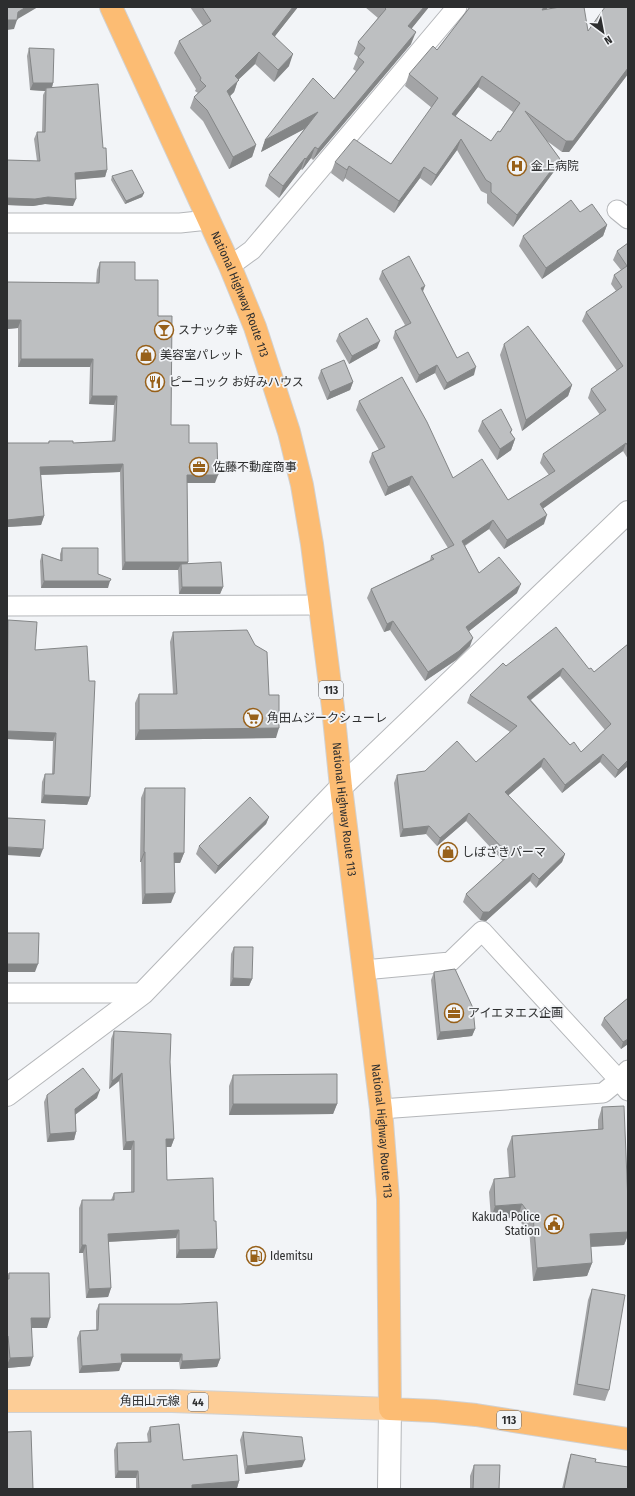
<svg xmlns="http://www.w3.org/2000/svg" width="635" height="1496" font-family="'Fira Sans Condensed','Noto Sans JP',sans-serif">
<rect width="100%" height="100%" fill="#f2f4f7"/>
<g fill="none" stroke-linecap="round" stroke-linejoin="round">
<g stroke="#b5b7ba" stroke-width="21">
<path id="minor" d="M 617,210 L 628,219
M 7,223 L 180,223 L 208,220
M 230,266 L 252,250 L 457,7
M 7,606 L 320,605
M 364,970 L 450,962 L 482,931 L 619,1080 L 628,1070
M 7,993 L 143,993
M 381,1109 L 603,1093 L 619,1080 L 628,1091"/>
</g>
<g stroke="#b5b7ba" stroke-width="24">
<path id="tertiary" d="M 7,1095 L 143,993 L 341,787 L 628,512
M 389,1489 L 390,1409"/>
</g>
<g stroke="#d1d1d1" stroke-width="24">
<path id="primary" d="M 7,1401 L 172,1401 L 390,1409"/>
</g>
<g stroke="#d1d1d1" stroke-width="24">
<g id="trunk">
<path id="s1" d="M 111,7 L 230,266 L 255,327 L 289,432 L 302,485 L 312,544 L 333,708 L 341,787 L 381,1109 L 388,1199 L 390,1409 L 435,1411 L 476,1415 L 628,1439"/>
</g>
</g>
<use href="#minor" stroke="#fff" stroke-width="19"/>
<use href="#tertiary" stroke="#fff" stroke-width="22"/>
<use href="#primary" stroke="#fdcd96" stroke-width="22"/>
<use href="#trunk" stroke="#fcbc73" stroke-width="22"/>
</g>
<path fill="#a3a4a6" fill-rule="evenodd" d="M 190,7 L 298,7 L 275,36 L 289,66 L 274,82 L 255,64 L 238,80 L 234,92 L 230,96 L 256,145 L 252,157 L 229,169 L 203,121 L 190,108 L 194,97 L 198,93 L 195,91 L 196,89 L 174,53 L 179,41 L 203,26 Z
M 365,7 L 429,7 L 411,29 L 411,44 L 313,160 L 311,158 L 302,170 L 301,169 L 279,198 L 265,186 L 269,175 L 305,128 L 261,152 L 265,140 L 334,99 L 356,71 L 353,69 L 358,57 L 354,54 L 358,42 L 378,18 Z
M 470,7 L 548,7 L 547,9 L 588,31 L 628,7 L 628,74 L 569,152 L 562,152 L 547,141 L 560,159 L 555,170 L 513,227 L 487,203 L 487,194 L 481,191 L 457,150 L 431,186 L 420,178 L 394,213 L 345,178 L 343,182 L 331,173 L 335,162 L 391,164 L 432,108 L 405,86 L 409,74 L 437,50 ZM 478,87 L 513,112 L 500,132 L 491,141 L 455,116 Z
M 29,48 L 53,83 L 52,87 L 103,148 L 107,170 L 105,177 L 75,179 L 73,206 L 45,204 L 33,206 L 7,205 L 7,160 L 37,161 L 34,139 L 37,132 L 42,132 L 43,95 L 45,91 L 30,90 L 27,56 Z
M 112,176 L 144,193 L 142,197 L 125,204 L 111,180 Z
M 580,212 L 607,225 L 603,236 L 542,279 L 519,246 L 523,236 Z
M 628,243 L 628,459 L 623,451 L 543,508 L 544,524 L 504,549 L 489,529 L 465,546 L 479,573 L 517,593 L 469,631 L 470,646 L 456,660 L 425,681 L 390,630 L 384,632 L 367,598 L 371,589 L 430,560 L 431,556 L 448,548 L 409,485 L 385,496 L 369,462 L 372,453 L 379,450 L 356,410 L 359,401 L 453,478 L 508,500 L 549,475 L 540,463 L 543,454 L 600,415 L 588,398 L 591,389 L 617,371 L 582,321 L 586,312 L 616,291 L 611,284 L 614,275 L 621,270 L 613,260 L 617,251 Z
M 100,262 L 135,280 L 158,316 L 171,425 L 189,443 L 215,483 L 187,483 L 188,562 L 187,563 L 223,587 L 220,594 L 179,594 L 178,570 L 122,570 L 120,472 L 41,475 L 44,516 L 41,525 L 7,527 L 7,443 L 48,443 L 49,441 L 73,443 L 112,441 L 114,405 L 89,404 L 90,367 L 18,367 L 18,328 L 7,329 L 7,276 L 7,282 L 96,283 L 97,270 Z
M 382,271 L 423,292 L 457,358 L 474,375 L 444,390 L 435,373 L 416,383 L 393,338 L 395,331 L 405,325 L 379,279 Z
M 339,334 L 377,348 L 349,364 L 336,341 Z
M 504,344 L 572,385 L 568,396 L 522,431 L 500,355 Z
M 321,370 L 353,382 L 350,390 L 327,400 L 318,378 Z
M 482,421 L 512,430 L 511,433 L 515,439 L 511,450 L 497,460 L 478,431 Z
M 62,548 L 98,574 L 108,588 L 41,588 L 40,561 L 42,554 L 60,560 L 60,554 Z
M 8,620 L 35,650 L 90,797 L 87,805 L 41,803 L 42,782 L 45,774 L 52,774 L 53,741 L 7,739 L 7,621 Z
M 173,632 L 269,695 L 276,738 L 135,740 L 135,703 L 139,694 L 173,694 L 170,642 Z
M 628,644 L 628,766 L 615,778 L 600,762 L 562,793 L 541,767 L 508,795 L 565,854 L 562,862 L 536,888 L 530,881 L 486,921 L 480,920 L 463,902 L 466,894 L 503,861 L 466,821 L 437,846 L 426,834 L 400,837 L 394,783 L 397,775 L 425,771 L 476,762 L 510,732 L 467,703 L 470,695 L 506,666 L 589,669 L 594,672 ZM 560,676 L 605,730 L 581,752 L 570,745 L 531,700 Z
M 145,788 L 184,853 L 180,863 L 174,863 L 171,903 L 142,904 L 141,862 L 140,862 L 141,798 Z
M 269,817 L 266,824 L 215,874 L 196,854 L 199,846 Z
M 234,947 L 252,979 L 249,986 L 230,986 L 231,954 Z
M 434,972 L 475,1029 L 472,1036 L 437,1040 L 431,980 Z
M 628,998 L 628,1044 L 621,1049 L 601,1025 L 604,1018 Z
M 114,1031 L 170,1062 L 174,1139 L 171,1147 L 166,1147 L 167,1180 L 214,1221 L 217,1249 L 214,1258 L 176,1258 L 176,1238 L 108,1242 L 111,1288 L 108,1297 L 86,1298 L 83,1253 L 79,1253 L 79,1208 L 82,1200 L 111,1200 L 114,1193 L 131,1192 L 131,1150 L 123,1150 L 119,1081 L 109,1089 L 111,1039 Z
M 233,1075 L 337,1104 L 333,1114 L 229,1115 L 229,1086 Z
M 47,1095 L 97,1098 L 75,1115 L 76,1132 L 74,1140 L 47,1142 L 44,1102 Z
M 602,1107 L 628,1203 L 628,1235 L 624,1245 L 591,1247 L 592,1263 L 587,1276 L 533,1281 L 529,1228 L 523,1226 L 518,1217 L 491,1219 L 489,1192 L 494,1179 L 509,1178 L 507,1149 L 512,1136 L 598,1129 L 598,1120 Z
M 9,1273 L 47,1328 L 32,1328 L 30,1366 L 7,1368 L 7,1278 Z
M 592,1289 L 609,1390 L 605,1401 L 573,1395 L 588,1300 Z
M 99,1304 L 220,1359 L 217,1367 L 180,1369 L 179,1362 L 122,1362 L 122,1363 L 119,1371 L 79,1373 L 77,1338 L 80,1331 L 96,1330 L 96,1311 Z
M 150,1427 L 183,1460 L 239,1481 L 237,1488 L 222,1489 L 136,1489 L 136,1478 L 115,1478 L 114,1450 L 117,1443 L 148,1442 L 147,1434 Z
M 243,1432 L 302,1467 L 245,1474 L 240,1440 Z
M 571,1454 L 628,1489 L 562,1489 L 568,1463 Z
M 474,1465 L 499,1489 L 470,1489 L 470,1476 Z"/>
<path fill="#848687" d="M 26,7 L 38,7 L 16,20 L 17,20 L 14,29 L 7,30 L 7,20 L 18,12 Z
M 293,7 L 298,7 L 268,45 L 272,34 Z
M 424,7 L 429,7 L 404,38 L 408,26 Z
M 544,7 L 548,7 L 538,22 L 542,10 Z
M 416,32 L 411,44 L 313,160 L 318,149 Z
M 259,52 L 255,64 L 238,80 L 234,92 L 223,103 L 227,91 L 235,76 Z
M 293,54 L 289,66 L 274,82 L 278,70 Z
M 628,68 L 628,74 L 569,152 L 562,152 L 566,141 Z
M 482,76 L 478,87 L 448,126 L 452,114 Z
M 33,83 L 53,83 L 51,91 L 46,88 L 45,91 L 30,90 Z
M 318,112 L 314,124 L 261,152 L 265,140 Z
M 461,139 L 457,150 L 431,186 L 436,175 Z
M 256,145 L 252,157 L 229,169 L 233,157 Z
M 315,147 L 311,158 L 302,170 L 306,159 Z
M 305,158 L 301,169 L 279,198 L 283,186 Z
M 560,159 L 555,170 L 513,227 L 517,215 Z
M 349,166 L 345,178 L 343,182 L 347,170 Z
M 424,167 L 420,178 L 394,213 L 399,201 Z
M 107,170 L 105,177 L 73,180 L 75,173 Z
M 144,193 L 142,197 L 125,204 L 126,201 Z
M 48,197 L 76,199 L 73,206 L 45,204 L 33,206 L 7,205 L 7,198 Z
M 607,225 L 603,236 L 542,279 L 546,268 Z
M 425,286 L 422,294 L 421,288 Z
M 7,320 L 21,320 L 18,328 L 7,329 Z
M 380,341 L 377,348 L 349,364 L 352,356 Z
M 21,359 L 93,359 L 90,367 L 18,367 Z
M 437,365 L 435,373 L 416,383 L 419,375 Z
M 476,367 L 474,375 L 444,390 L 447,383 Z
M 353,382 L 350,390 L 327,400 L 330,392 Z
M 572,385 L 568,396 L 522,431 L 526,420 Z
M 92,396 L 117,396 L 114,405 L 89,404 Z
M 515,439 L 511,450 L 497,460 L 500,449 Z
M 626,443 L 623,451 L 537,513 L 540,504 Z
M 123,464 L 120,472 L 37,475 L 40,467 Z
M 187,475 L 218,475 L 215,483 L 184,483 Z
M 412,476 L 409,485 L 385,496 L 388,487 Z
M 547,515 L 544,524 L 504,549 L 507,540 Z
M 44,516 L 41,525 L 7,527 L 7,520 Z
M 493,520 L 489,529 L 459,549 L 462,541 Z
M 125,562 L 188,562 L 185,570 L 181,564 L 178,570 L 122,570 Z
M 44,581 L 110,581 L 108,588 L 41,588 Z
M 521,584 L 517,593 L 463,636 L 466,627 Z
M 182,587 L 223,587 L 220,594 L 179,594 Z
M 393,621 L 390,630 L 384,632 L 387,624 Z
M 473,638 L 470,646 L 456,660 L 425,681 L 428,672 Z
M 563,668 L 560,676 L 524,705 L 527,697 Z
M 279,728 L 276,738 L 135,740 L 139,730 Z
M 7,731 L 56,733 L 53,741 L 7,739 Z
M 603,754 L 600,762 L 562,793 L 565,785 Z
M 544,758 L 541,767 L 502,801 L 505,792 Z
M 628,760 L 628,766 L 615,778 L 618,770 Z
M 44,795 L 90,797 L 87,805 L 41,803 Z
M 469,813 L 466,821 L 437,846 L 440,838 Z
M 269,817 L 266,824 L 215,874 L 218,866 Z
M 429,826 L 426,834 L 400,837 L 403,829 Z
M 7,847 L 43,849 L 40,857 L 7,855 Z
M 144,852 L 145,852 L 141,862 L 140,862 Z
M 174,853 L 184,853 L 180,863 L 170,863 Z
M 565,854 L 562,862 L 536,888 L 539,879 Z
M 533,873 L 530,881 L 486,921 L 480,920 L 483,912 Z
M 175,893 L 171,903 L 142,904 L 145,894 Z
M 7,964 L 38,964 L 35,972 L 7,972 Z
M 233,978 L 252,979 L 249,986 L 230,986 Z
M 475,1029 L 472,1036 L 437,1040 L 440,1032 Z
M 628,1039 L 628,1044 L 621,1049 L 623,1042 Z
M 122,1073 L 119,1081 L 109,1089 L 112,1081 Z
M 100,1090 L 97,1098 L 72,1117 L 75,1109 Z
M 233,1104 L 337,1104 L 333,1114 L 229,1115 Z
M 76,1132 L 74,1140 L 47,1142 L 50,1134 Z
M 166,1139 L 174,1139 L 171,1147 L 163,1147 Z
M 134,1141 L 131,1150 L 123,1150 L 126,1142 Z
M 522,1204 L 518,1217 L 491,1219 L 495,1206 Z
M 179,1230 L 176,1238 L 105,1242 L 108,1234 Z
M 628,1232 L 628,1235 L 624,1245 L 585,1247 L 590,1234 Z
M 82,1245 L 86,1245 L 83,1253 L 79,1253 Z
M 217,1249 L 214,1258 L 176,1258 L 179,1250 Z
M 592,1263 L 587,1276 L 533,1281 L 537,1268 Z
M 111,1288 L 108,1297 L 86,1298 L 89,1289 Z
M 31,1318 L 50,1318 L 47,1328 L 28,1328 Z
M 121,1354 L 182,1354 L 179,1362 L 119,1362 Z
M 33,1357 L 30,1366 L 7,1368 L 7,1365 L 10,1358 Z
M 220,1359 L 217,1367 L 180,1369 L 182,1361 Z
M 122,1363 L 119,1371 L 79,1373 L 82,1366 Z
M 305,1460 L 302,1467 L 245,1474 L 247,1466 Z
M 118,1471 L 138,1471 L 136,1478 L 115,1478 Z
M 239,1481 L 237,1488 L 222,1489 L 191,1489 L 192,1485 Z"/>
<path fill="#bdbfc1" stroke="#848687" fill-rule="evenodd" d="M 7,7 L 26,7 L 18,12 L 17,20 L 7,20 Z
M 202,7 L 293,7 L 272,34 L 293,54 L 278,70 L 259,52 L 235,76 L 239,80 L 227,91 L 256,145 L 233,157 L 207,110 L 194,97 L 206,86 L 200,80 L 201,78 L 179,41 L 211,21 Z
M 384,7 L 424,7 L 408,26 L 416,32 L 318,149 L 315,147 L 306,159 L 305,158 L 283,186 L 269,175 L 318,112 L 265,140 L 313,78 L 334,99 L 364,62 L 358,57 L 365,48 L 358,42 L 386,9 Z
M 470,7 L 544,7 L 542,10 L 560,7 L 584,7 L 588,31 L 605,7 L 628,7 L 628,68 L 573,141 L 566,141 L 525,111 L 560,159 L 517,215 L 491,192 L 491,183 L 486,180 L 461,139 L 436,175 L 424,167 L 399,201 L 349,166 L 347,170 L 335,162 L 354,139 L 391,164 L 438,98 L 409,74 L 433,46 L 437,50 ZM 482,76 L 520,103 L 500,132 L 498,131 L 491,141 L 452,114 Z
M 29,48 L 54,49 L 53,83 L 33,83 Z
M 98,84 L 103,148 L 106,148 L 107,170 L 75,173 L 76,199 L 48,197 L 35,199 L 7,198 L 7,160 L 40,161 L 37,132 L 45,132 L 46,88 Z
M 132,170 L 144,193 L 126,201 L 112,176 Z
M 571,200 L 580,212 L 592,204 L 607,225 L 546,268 L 523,236 Z
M 628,243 L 628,446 L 626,443 L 540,504 L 547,515 L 507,540 L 493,520 L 462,541 L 479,573 L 499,557 L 521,584 L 466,627 L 473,638 L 459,651 L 428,672 L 393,621 L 387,624 L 371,589 L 434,559 L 431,556 L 454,545 L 412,476 L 388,487 L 372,453 L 385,447 L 359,401 L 402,377 L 427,422 L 453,478 L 482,459 L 508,500 L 555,471 L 543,454 L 606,410 L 591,389 L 623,366 L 586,312 L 622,287 L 614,275 L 627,266 L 617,251 Z
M 409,256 L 425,286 L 421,288 L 457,358 L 468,352 L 476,367 L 447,383 L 437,365 L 419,375 L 395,331 L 411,323 L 382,271 Z
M 100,262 L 135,262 L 135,280 L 158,280 L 158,316 L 172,316 L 171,425 L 189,425 L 189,443 L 217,443 L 218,475 L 187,475 L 188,562 L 125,562 L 123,464 L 40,467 L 44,516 L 7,520 L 7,443 L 49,443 L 49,441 L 73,441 L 73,443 L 115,441 L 117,396 L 92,396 L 93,359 L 21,359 L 21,320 L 7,320 L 7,276 L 7,282 L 99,283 Z
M 367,318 L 380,341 L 352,356 L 339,334 Z
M 528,326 L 572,385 L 526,420 L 504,344 Z
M 344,360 L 353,382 L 330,392 L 321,370 Z
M 501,409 L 512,430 L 510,432 L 515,439 L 500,449 L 482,421 Z
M 62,548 L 98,548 L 98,574 L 111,579 L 110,581 L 44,581 L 42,554 L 62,561 Z
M 221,562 L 223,587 L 182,587 L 181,564 Z
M 8,620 L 37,622 L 35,650 L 87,646 L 89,681 L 95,681 L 90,797 L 44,795 L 45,774 L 54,774 L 56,733 L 7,731 Z
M 556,627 L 589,669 L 591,668 L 594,672 L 628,644 L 628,760 L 618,770 L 603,754 L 565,785 L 544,758 L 505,792 L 565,854 L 539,879 L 533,873 L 489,912 L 483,912 L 466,894 L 509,855 L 469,813 L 440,838 L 429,826 L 403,829 L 397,775 L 425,771 L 457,741 L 476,762 L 517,726 L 470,695 L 503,663 L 506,666 ZM 563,668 L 611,724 L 581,752 L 574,742 L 570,745 L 527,697 Z
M 247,630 L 255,645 L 267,652 L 269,695 L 279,695 L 279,728 L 139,730 L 139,694 L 177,694 L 173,632 Z
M 145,788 L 185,788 L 184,853 L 174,853 L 175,893 L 145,894 L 145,852 L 144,852 Z
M 250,797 L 269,817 L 218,866 L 199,846 Z
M 7,818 L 45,820 L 43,849 L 7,847 Z
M 7,933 L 39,933 L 38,964 L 7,964 Z
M 234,947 L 253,947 L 252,979 L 233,978 Z
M 455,969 L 473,1008 L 475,1029 L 440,1032 L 434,972 Z
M 628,998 L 628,1039 L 623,1042 L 604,1018 Z
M 114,1031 L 171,1034 L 170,1062 L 174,1139 L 166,1139 L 167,1180 L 213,1178 L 214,1221 L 216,1221 L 217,1249 L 179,1250 L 179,1230 L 108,1234 L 111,1288 L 89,1289 L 86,1245 L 82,1245 L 82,1200 L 114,1200 L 114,1193 L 134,1192 L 134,1141 L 126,1142 L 122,1073 L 112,1081 Z
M 83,1068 L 100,1090 L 75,1109 L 76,1132 L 50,1134 L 47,1095 Z
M 337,1074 L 337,1104 L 233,1104 L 233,1075 Z
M 624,1106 L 628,1203 L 628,1232 L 590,1234 L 592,1263 L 537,1268 L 533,1215 L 528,1212 L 522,1204 L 495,1206 L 494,1179 L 515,1177 L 512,1136 L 603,1129 L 602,1107 Z
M 9,1273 L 49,1273 L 50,1318 L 31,1318 L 33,1357 L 10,1358 L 8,1336 L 7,1336 L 7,1279 L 9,1279 Z
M 592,1289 L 625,1295 L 609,1390 L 577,1384 Z
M 217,1302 L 220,1359 L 182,1361 L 182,1354 L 121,1354 L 122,1363 L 82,1366 L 80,1331 L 98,1330 L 99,1304 L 180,1304 Z
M 179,1424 L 183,1460 L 237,1455 L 239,1481 L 192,1485 L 192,1489 L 139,1489 L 138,1471 L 118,1471 L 117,1443 L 151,1442 L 150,1427 Z
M 31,1431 L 33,1489 L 7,1489 L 7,1432 Z
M 243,1432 L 302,1437 L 305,1460 L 247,1466 Z
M 571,1454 L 596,1459 L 595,1462 L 628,1467 L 628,1489 L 564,1489 Z
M 474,1465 L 500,1465 L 499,1489 L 473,1489 Z"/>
<defs>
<g id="hospital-ring" transform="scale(1)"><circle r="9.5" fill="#f2f4f7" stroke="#976019" stroke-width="1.5"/><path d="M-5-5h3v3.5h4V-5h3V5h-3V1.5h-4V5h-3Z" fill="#976019"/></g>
<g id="bar-ring" transform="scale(1)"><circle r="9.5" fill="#f2f4f7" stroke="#976019" stroke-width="1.5"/><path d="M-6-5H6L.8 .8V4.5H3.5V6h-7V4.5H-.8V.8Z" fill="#976019"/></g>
<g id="shop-ring" transform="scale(1)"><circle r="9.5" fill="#f2f4f7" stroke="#976019" stroke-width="1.5"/><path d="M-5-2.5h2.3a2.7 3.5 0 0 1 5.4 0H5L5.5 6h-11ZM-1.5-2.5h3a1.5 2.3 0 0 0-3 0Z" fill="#976019"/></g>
<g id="restaurant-ring" transform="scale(1)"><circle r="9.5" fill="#f2f4f7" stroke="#976019" stroke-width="1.5"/><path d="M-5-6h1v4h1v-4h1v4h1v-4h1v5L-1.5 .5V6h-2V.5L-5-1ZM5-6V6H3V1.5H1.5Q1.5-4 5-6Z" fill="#976019"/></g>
<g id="office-ring" transform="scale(1)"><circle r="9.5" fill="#f2f4f7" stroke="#976019" stroke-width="1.5"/><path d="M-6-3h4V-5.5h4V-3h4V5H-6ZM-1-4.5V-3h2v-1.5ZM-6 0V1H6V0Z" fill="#976019"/></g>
<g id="supermarket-ring" transform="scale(1)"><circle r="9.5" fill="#f2f4f7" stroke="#976019" stroke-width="1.5"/><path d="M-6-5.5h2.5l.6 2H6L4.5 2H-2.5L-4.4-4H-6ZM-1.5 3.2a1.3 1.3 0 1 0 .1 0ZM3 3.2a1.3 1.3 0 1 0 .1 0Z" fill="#976019"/></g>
<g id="civic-ring" transform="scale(1)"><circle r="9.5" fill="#f2f4f7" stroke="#976019" stroke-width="1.5"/><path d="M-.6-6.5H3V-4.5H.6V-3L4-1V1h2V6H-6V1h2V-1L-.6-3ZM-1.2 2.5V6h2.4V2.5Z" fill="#976019"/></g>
<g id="fuel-ring" transform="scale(1)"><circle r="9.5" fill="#f2f4f7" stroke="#976019" stroke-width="1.5"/><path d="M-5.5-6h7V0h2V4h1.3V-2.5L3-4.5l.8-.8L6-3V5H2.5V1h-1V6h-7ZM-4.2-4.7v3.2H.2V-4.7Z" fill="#976019"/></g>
</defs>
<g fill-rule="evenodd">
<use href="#hospital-ring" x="517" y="166"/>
<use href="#bar-ring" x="164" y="330"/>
<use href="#shop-ring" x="146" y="355"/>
<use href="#restaurant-ring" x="155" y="382"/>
<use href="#office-ring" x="199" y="467"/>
<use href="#supermarket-ring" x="253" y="718"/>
<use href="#shop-ring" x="448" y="852"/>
<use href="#office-ring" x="454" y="1013"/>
<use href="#civic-ring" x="554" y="1224"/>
<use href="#fuel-ring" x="256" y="1256"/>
</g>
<g text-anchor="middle" stroke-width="3.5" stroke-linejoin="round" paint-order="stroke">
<g fill="#f2f4f7" stroke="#68696b" stroke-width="1">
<rect x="319" y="681" width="24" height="18" rx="3"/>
<rect x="188" y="1393" width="20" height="18" rx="3"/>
<rect x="497" y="1411" width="24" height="18" rx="3"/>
</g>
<g font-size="11" font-weight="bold" fill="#2d2e2f">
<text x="331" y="694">113</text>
<text x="198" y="1406">44</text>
<text x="509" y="1424">113</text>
</g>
<g font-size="12" fill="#2d2e2f" stroke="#f2f4f7" text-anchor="start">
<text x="531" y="170">金上病院</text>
<text x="178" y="334">スナック幸</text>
<text x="160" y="359">美容室パレット</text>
<text x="169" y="386">ピーコック お好みハウス</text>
<text x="213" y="471">佐藤不動産商事</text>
<text x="267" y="722">角田ムジークシューレ</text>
<text x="462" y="856">しばざきパーマ</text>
<text x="468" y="1017">アイエヌエス企画</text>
<text x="540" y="1221" text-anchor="end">Kakuda Police<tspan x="540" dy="14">Station</tspan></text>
<text x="270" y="1260">Idemitsu</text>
</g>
<g font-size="12" fill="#2d2e2f" stroke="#f2f4f7">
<text dy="4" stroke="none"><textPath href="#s1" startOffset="315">National Highway Route 113</textPath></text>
<text dy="4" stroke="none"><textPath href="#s1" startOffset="843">National Highway Route 113</textPath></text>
<text dy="4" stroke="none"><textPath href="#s1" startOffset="1167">National Highway Route 113</textPath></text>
<text x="150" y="1405">角田山元線</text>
</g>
</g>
<rect width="635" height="1496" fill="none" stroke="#2d2e2f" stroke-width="16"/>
<g transform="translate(603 32) rotate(148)" stroke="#f2f4f7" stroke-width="3" paint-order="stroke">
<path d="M0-3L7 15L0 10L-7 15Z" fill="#2d2e2f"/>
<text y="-6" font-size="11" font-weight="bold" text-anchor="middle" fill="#2d2e2f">N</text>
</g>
</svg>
